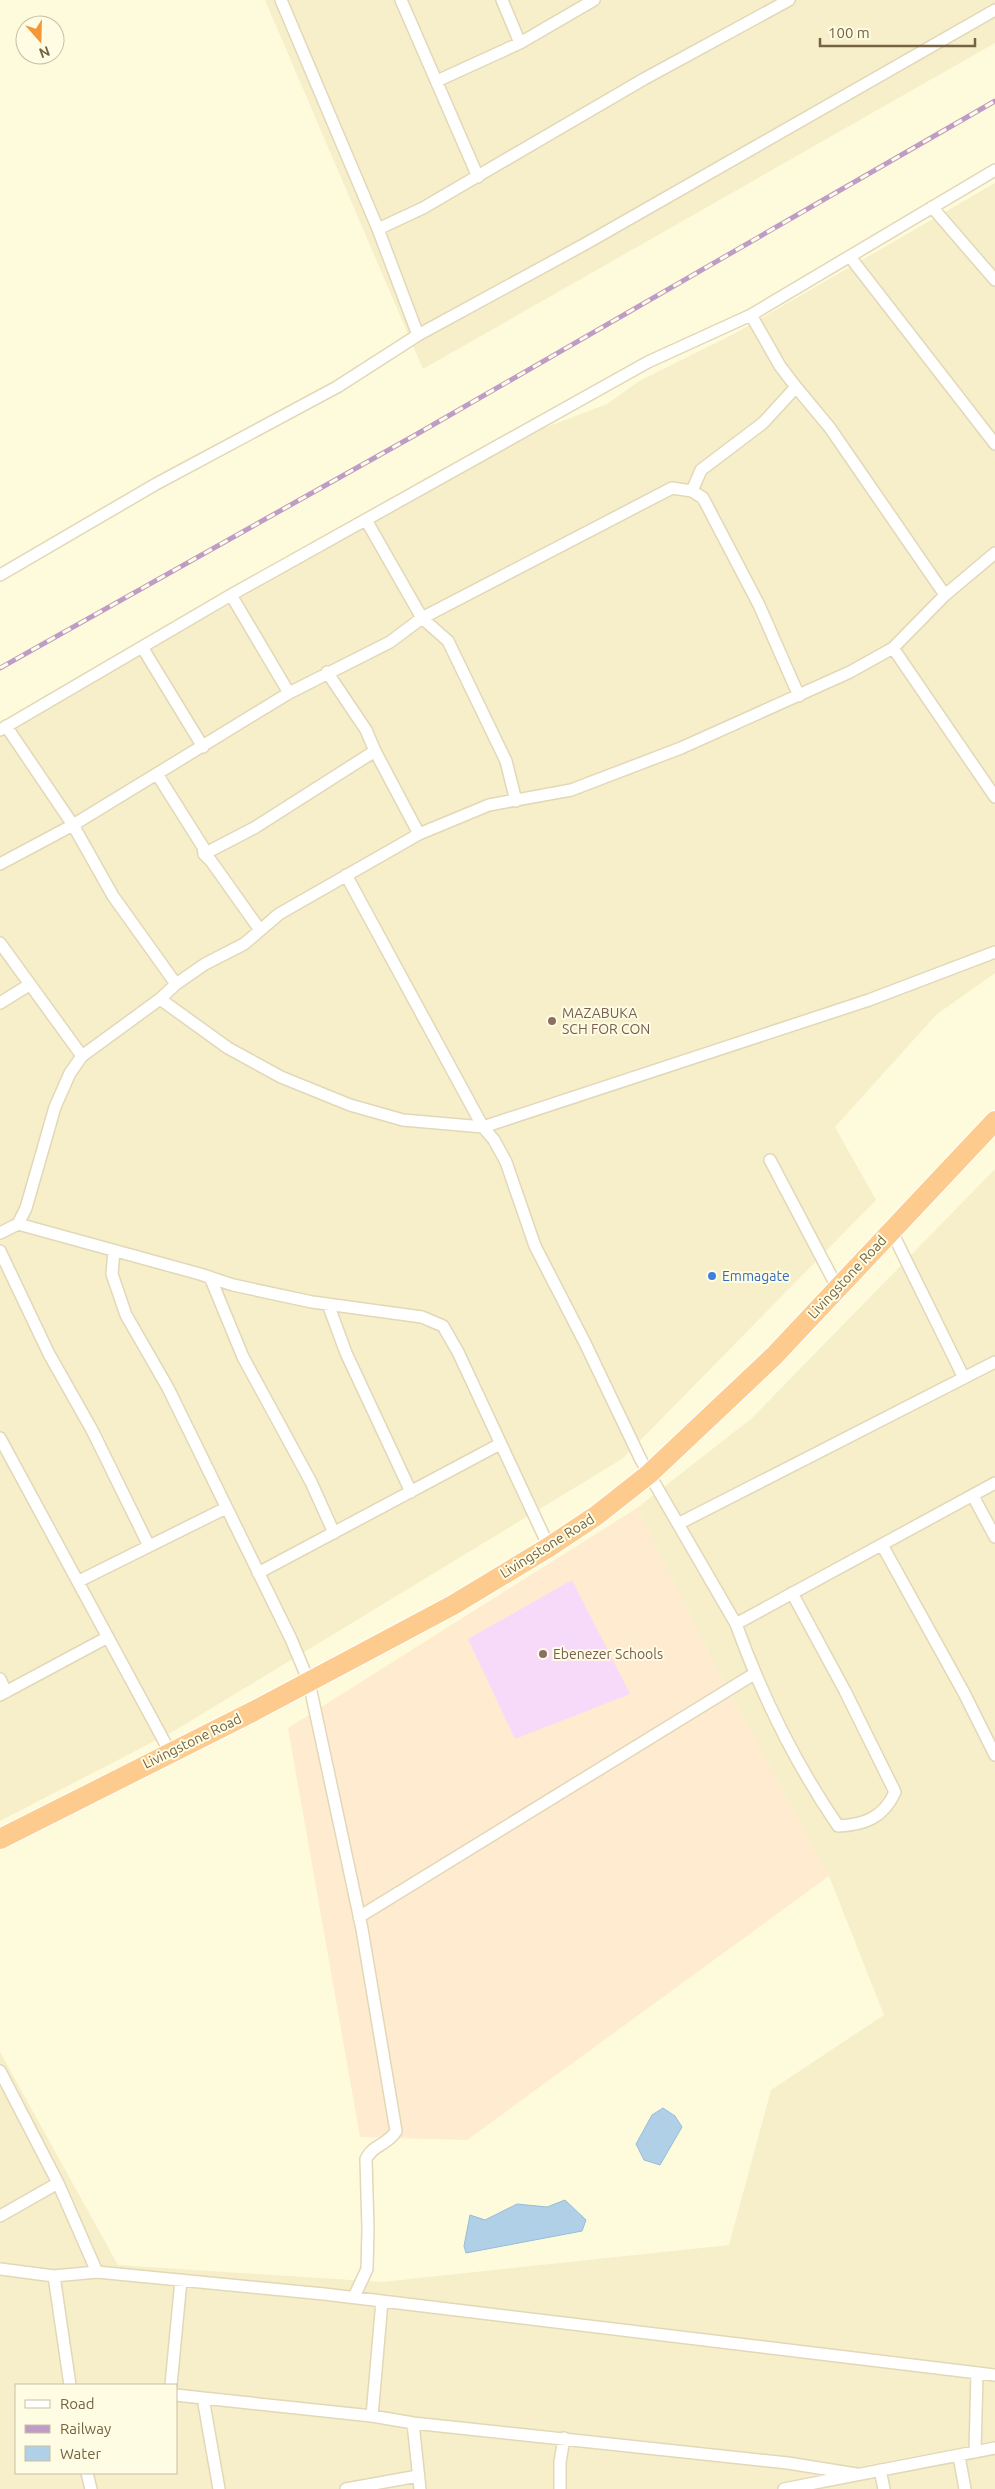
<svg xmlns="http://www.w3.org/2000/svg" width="995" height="2489" font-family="Ubuntu,sans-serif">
<rect width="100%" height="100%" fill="#fefbdc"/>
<path fill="#f6efca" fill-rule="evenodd" d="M 265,0 L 995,0 L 995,43 L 423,369 Z
M 995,183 L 995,973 L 936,1015 L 835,1127 L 876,1200 L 622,1459 L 174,1731 L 0,1821 L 0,734 L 536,431 L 607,404 L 639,381 L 734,334 Z
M 995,1169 L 995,2489 L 0,2489 L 0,2052 L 118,2265 L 382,2282 L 729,2245 L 771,2090 L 884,2015 L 829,1876 L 713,1661 L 637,1508 L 752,1418 ZM 16,2385 L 176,2385 L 176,2473 L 16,2473 Z"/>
<path fill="#ffebcf" d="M 637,1508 L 713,1661 L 829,1876 L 467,2140 L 360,2137 L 288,1728 Z"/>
<path fill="#f7dafa" d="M 572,1580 L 630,1694 L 515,1739 L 468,1639 Z"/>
<path fill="#b0d0e8" stroke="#96bcdb" d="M 663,2108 L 675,2116 L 682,2127 L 660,2165 L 644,2160 L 636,2144 L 652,2115 Z
M 565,2200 L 586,2220 L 582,2231 L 466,2253 L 464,2246 L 470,2215 L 485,2220 L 517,2204 L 547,2207 Z"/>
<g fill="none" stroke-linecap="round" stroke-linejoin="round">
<g stroke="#e2d8b8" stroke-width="14">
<path id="street" d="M 401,0 L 478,177
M 502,0 L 520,43
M 437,81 L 520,43 L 594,0
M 932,207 L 995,280
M 378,229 L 423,208 L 644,79 L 789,0
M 850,257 L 995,444
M 418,335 L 585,244 L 995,10
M 796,387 L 830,428 L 945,595
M 692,491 L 701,470 L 763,423 L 796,387 L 780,366 L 751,315
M 366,520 L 422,618 L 448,641 L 506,761 L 516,801
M 0,575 L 156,484 L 337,387 L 418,335 L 378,229 L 281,0
M 231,595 L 289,693
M 142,647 L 203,747
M 893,648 L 995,797
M 327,672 L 366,730 L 375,751 L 419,834
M 6,726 L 73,825 L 113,896 L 176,984
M 0,730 L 231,595 L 648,362 L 751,315 L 995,170
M 157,774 L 203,847 L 204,854 L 211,861 L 260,930
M 204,854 L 254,828 L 375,751
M 0,864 L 73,825 L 289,693 L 390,642 L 422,618 L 672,488 L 692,491 L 703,498 L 759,605 L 799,696
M 346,875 L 483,1127 L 494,1140 L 506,1162 L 535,1246 L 585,1343 L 641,1460 L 736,1624 L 995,1483
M 0,943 L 82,1056
M 160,999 L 228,1048 L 281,1077 L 350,1105 L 403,1120 L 483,1127 L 869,1000 L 995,952
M 0,1003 L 29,985
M 770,1160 L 837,1287
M 18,1224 L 200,1274 L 233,1285 L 312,1302 L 422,1317 L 443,1326 L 458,1352 L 549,1547
M 891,1230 L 964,1378
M 0,1233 L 18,1224 L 26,1208 L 55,1107 L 70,1073 L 82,1056 L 160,999 L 176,984 L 205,964 L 244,944 L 279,914 L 419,834 L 489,805 L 571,790 L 681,748 L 850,672 L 893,648 L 945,595 L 995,553
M 0,1251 L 49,1354 L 92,1430 L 149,1546
M 114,1251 L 112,1274 L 126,1315 L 168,1388 L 291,1639 L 309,1682 L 362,1929 L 396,2131 C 388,2145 372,2145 366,2159 L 368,2229 L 367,2269 L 354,2297
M 210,1277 L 243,1357 L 311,1482 L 334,1533
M 328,1304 L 346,1353 L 411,1492
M 0,1438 L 170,1752
M 973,1496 L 995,1537
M 678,1524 L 995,1362
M 882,1545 L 964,1693 L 995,1755
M 258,1573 L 500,1444
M 79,1581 L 226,1508
M 736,1624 C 762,1696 795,1763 838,1826 C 865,1825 884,1817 895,1792 L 845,1691 L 792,1593
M 0,1679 L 6,1692
M 0,1695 L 108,1637
M 359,1917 L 754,1674
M 0,2071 L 58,2183 L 97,2272 L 324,2294 L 995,2375
M 0,2216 L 58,2183
M 0,2269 L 54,2276 L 70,2385
M 54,2276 L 97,2272
M 171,2385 L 181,2280
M 176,2395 L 203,2398 L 219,2489
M 203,2398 L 372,2416 L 413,2423 L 788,2463 L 856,2474
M 372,2416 L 382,2301
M 413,2423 L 420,2489
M 975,2452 L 977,2373
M 959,2456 L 965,2489
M 880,2470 L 884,2489
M 87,2473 L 91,2489
M 346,2489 L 418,2476
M 560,2489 L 560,2462 L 564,2438
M 784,2489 L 995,2448"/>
</g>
<g stroke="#fff" stroke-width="22">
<path id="highway" d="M 0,1839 L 254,1711 L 453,1605 L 549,1547 L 597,1515 L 649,1474 L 774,1356 L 995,1121"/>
</g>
<use href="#street" stroke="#fff" stroke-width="11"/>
<use href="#highway" stroke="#fecb8e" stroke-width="20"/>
<g stroke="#bf9cc6" stroke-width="5">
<path id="rail" d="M 0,668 L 417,434 L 995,101"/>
</g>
<use href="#rail" stroke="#fffce4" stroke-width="3" stroke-dasharray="9" stroke-linecap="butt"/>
</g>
<g fill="#8d6e63" stroke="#fffce4" stroke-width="2">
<circle cx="552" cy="1021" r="5"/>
<circle cx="543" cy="1654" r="5"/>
</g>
<circle fill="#3f7fe0" stroke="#fffce4" stroke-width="2" cx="712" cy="1276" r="5"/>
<g text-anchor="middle" stroke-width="4" stroke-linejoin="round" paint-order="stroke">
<g font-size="14" fill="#785e54" stroke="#fffce4" text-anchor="start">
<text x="562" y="1018">MAZABUKA<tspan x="562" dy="16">SCH FOR CON</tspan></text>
<text x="553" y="1659">Ebenezer Schools</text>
</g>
<g font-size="14" fill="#366cbe" stroke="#fffce4" text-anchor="start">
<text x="722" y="1281">Emmagate</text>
</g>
<g font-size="14" fill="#756344" stroke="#fffce4">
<text transform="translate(847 1277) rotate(-47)" y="5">Livingstone Road</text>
<text transform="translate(547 1546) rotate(-32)" y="5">Livingstone Road</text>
<text transform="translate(192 1741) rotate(-26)" y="5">Livingstone Road</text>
</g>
</g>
<rect x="15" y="2384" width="162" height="90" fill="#fffce4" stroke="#c8bfa4"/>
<rect x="25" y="2400" width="25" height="8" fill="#ffffff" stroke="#c8bfa4"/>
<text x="60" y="2409" font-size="15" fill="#756344">Road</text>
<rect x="25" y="2425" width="25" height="8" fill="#bf9cc6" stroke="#c8bfa4"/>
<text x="60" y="2434" font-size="15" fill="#756344">Railway</text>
<rect x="25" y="2446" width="25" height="15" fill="#b0d0e8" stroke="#c8bfa4"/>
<text x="60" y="2459" font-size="15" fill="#756344">Water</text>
<g transform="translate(40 40) rotate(160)"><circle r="24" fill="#fffce4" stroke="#c8bfa4"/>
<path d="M0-4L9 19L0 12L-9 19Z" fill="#f39737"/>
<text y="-8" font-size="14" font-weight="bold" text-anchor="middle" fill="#756344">N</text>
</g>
<path d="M820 38v8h155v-8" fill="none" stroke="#756344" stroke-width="2.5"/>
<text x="828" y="38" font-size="15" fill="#756344" stroke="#fffce4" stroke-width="4" paint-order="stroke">100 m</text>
</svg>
